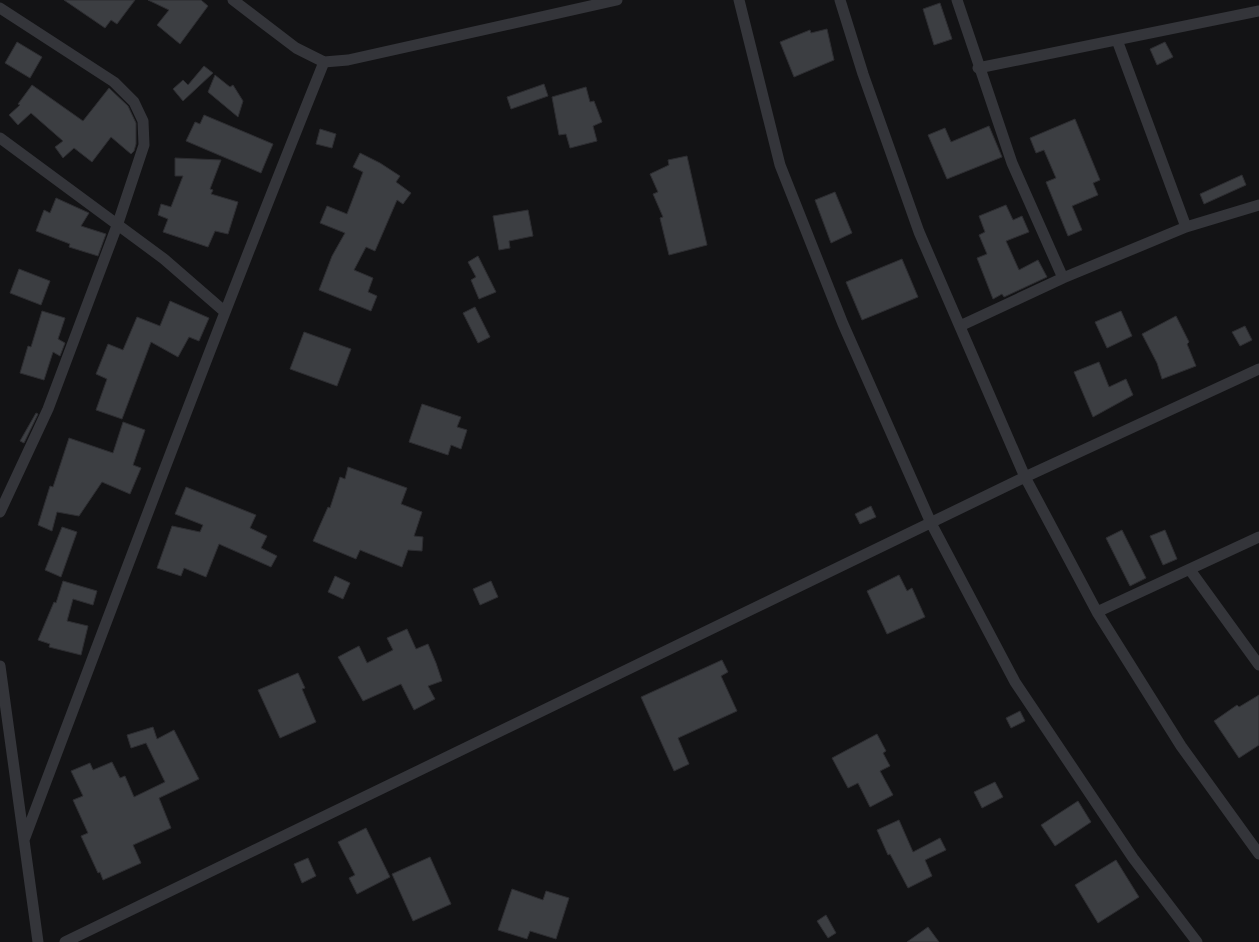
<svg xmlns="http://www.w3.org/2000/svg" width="1259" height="942" font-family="Montserrat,sans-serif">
<rect width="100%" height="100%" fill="#131315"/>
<path fill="#3c3e42" stroke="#2d2d31" d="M 64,0 L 135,0 L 117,24 L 111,20 L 105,28 Z
M 148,0 L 201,0 L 208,6 L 180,44 L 157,25 L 169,10 Z
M 940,3 L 952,39 L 934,45 L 923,9 Z
M 827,29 L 834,60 L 794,77 L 780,42 L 810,30 L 811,33 Z
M 17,42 L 42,57 L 30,78 L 5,63 Z
M 1165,42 L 1173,57 L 1157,65 L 1150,49 Z
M 204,66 L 213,73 L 183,101 L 173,89 L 183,80 L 188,85 Z
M 215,75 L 230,87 L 233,85 L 243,101 L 238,117 L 208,92 Z
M 544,84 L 548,96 L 511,109 L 507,97 Z
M 32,85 L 83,121 L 109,88 L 128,106 L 136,123 L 136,144 L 134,151 L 131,154 L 111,137 L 92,162 L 74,148 L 63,158 L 55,147 L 63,141 L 31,113 L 18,125 L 9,115 L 20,105 L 18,104 Z
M 586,87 L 590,102 L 594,101 L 602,122 L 593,126 L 597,141 L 570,148 L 566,134 L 559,135 L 552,97 Z
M 204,115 L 273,144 L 261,173 L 186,141 L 195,122 L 200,124 Z
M 1075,119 L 1100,180 L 1093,183 L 1098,195 L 1072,206 L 1082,230 L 1068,236 L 1046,182 L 1056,178 L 1044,150 L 1036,153 L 1030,138 Z
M 989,126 L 1002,157 L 947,179 L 928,135 L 945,128 L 951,142 Z
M 320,129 L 336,134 L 332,148 L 316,144 Z
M 360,153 L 380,163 L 400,176 L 396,182 L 411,193 L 403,204 L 397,200 L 375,251 L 366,247 L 354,270 L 373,278 L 368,292 L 377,296 L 371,311 L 319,290 L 332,256 L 345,233 L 320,223 L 327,206 L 347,214 L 363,172 L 353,167 Z
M 687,156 L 707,245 L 669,255 L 660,218 L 663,217 L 653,194 L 658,192 L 650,174 L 669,165 L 668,160 Z
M 175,158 L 221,160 L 210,189 L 213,190 L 211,194 L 238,202 L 228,234 L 215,231 L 208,247 L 163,232 L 168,219 L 158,215 L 161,204 L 171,207 L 183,176 L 175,176 Z
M 1242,175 L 1246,185 L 1204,204 L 1200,194 Z
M 835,192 L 852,233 L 831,243 L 815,200 Z
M 56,198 L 89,213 L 81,226 L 106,234 L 98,256 L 69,247 L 70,244 L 36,231 L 44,210 L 50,213 Z
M 1006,205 L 1013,220 L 1022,216 L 1029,232 L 1006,241 L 1019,270 L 1038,260 L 1047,277 L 1004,297 L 1002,294 L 993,299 L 977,258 L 987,254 L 979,235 L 985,232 L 979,216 Z
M 528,210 L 533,236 L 509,241 L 510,248 L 499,250 L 493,216 Z
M 478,256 L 496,292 L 479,299 L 471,280 L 476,277 L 468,262 Z
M 902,259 L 918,297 L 862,320 L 846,282 Z
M 19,269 L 50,281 L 41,305 L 10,293 Z
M 170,301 L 209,318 L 199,341 L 189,337 L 178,357 L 151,342 L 122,419 L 96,410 L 107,379 L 96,374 L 108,344 L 123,350 L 137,317 L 160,326 Z
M 475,307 L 490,337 L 478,343 L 463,313 Z
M 42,311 L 65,318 L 58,339 L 65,343 L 60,356 L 53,352 L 44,380 L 20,373 L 28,346 L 31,347 Z
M 1121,311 L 1132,336 L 1107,348 L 1095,322 Z
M 1176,316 L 1189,342 L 1187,344 L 1196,366 L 1162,379 L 1157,363 L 1142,334 Z
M 1245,326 L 1252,340 L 1240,346 L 1232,332 Z
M 304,332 L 351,349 L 337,386 L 290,369 Z
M 1099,362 L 1109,387 L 1126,379 L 1133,395 L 1093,417 L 1074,372 Z
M 422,404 L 461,417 L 457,427 L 467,430 L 461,449 L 451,445 L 448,455 L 409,442 Z
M 36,413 L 38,414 L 24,443 L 20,441 Z
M 123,422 L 145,430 L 133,465 L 141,468 L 130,494 L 102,482 L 79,516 L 57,512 L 52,531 L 38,525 L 50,486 L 53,487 L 69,438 L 113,453 Z
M 348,467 L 407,488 L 401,504 L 422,512 L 414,536 L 423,537 L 422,551 L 408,550 L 402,567 L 360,550 L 356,559 L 313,541 L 328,507 L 330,508 L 340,477 L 345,479 Z
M 186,487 L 256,515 L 250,528 L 267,536 L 261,548 L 277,556 L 271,567 L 219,544 L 206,577 L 184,568 L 181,576 L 157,568 L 172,526 L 200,532 L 203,525 L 175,514 Z
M 871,506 L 876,517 L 860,524 L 855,514 Z
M 62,527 L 77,532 L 61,577 L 45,570 Z
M 1122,530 L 1146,578 L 1130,586 L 1106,538 Z
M 1165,530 L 1177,559 L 1163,565 L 1150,536 Z
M 899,575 L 907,591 L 912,588 L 925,617 L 887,634 L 867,591 Z
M 335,576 L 350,583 L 343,599 L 328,592 Z
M 63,581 L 97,591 L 93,605 L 73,599 L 67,621 L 88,626 L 81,655 L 49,647 L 50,644 L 38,640 L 54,602 L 56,603 Z
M 491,581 L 498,597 L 480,605 L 473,589 Z
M 407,629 L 416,649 L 428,644 L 436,663 L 442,681 L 428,686 L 435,699 L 414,710 L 401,684 L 363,701 L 338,657 L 359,646 L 367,663 L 393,650 L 387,638 Z
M 722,660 L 728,672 L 721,676 L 737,711 L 678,738 L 689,764 L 674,771 L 641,697 Z
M 298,673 L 305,688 L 302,689 L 316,722 L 280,738 L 258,690 Z
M 1259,695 L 1259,745 L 1239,758 L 1214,721 L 1237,705 L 1239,707 Z
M 1020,711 L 1025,721 L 1011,728 L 1006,718 Z
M 153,727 L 157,739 L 174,730 L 199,779 L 159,798 L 171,828 L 133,845 L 141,863 L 103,880 L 100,872 L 98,873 L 81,836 L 88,833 L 73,800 L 83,796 L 71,771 L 90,763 L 93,770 L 112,762 L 120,778 L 125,776 L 134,797 L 165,782 L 146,743 L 131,748 L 127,735 Z
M 877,734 L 886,751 L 883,753 L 890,766 L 880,771 L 893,795 L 870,807 L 858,783 L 848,788 L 832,758 Z
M 995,782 L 1003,797 L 982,808 L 974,792 Z
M 1078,801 L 1091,822 L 1055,846 L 1041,825 Z
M 899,820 L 913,852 L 940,838 L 946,850 L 925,860 L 932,876 L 908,888 L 890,854 L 888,855 L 877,830 Z
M 366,828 L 390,877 L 357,894 L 349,878 L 355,875 L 338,842 Z
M 430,857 L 451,904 L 413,921 L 392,874 Z
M 308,858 L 316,876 L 302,883 L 294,864 Z
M 1116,860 L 1139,897 L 1098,923 L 1075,885 Z
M 512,889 L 543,900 L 546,891 L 569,898 L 556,939 L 530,931 L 527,939 L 498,930 Z
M 826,915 L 836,933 L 828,938 L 817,921 Z
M 928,927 L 939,942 L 907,942 Z"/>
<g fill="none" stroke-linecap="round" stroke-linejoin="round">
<path stroke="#34353a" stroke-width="11" d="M 233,0 L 296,48 L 324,62 L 348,60 L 617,0
M 739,0 L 780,165 L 843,324 L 931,523 L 1015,682 L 1133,858 L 1197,942
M 840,0 L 863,74 L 919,232 L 1025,477 L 1097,612 L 1181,746 L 1259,854
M 957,0 L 1012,163 L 1063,278
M 0,8 L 114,82 L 134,102 L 143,121 L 144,145 L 118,223 L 48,409 L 0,512
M 1117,40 L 1186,227
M 978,68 L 1259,11
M 0,138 L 164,259 L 225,312
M 960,326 L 1063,278 L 1186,227 L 1259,205
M 1190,570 L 1259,665
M 1097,612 L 1259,537
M 0,666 L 38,942
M 24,840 C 122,580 220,320 324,62
M 65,942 L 1025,477 L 1259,369"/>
</g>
</svg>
